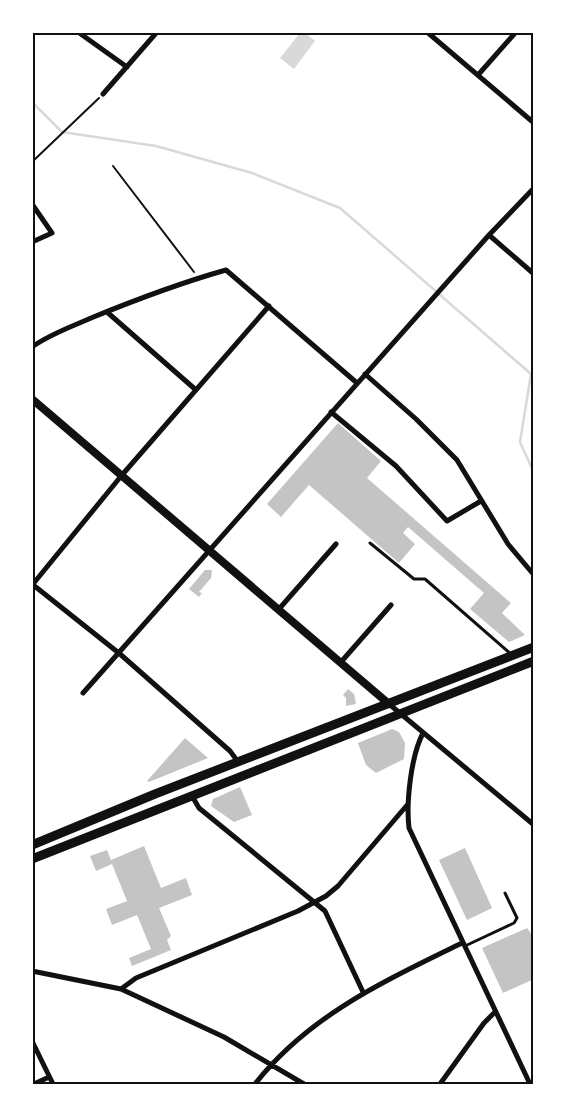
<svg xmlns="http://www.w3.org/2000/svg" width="566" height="1117" font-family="'Source Serif 4',serif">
<rect width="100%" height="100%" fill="#fff"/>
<path fill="#d9d9d9" d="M 300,33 L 305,33 L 315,41 L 294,69 L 280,58 Z"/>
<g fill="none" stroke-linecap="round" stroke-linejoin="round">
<path stroke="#d9d9d9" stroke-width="2.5" d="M 32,102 L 62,132 L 156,146 L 252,173 L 340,208 L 531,374 L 520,442 L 534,473"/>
</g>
<path fill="#c4c4c4" d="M 338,423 L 381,461 L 367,478 L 511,603 L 502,613 L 525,635 L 509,642 L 470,609 L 484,593 L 408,527 L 403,533 L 415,544 L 399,563 L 309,485 L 281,517 L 267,504 Z
M 205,570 L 212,570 L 211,578 L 199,592 L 202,593 L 199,597 L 189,589 Z
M 348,689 L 354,694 L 356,704 L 346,706 L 346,698 L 343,695 Z
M 392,729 L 399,732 L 405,743 L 404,759 L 376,773 L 366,765 L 358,743 Z
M 185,738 L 208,758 L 149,782 L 147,781 Z
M 240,787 L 252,815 L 234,822 L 211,806 L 213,799 Z
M 144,846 L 161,888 L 186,878 L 192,895 L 159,908 L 171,936 L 167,940 L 171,950 L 132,966 L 129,958 L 151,949 L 137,915 L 112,925 L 106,909 L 127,901 L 112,864 L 96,871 L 90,856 L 107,850 L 111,860 Z
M 465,848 L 492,908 L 467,920 L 439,860 Z
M 527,928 L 534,938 L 534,979 L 503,993 L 482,948 Z"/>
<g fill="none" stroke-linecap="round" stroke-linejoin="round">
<path stroke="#111" stroke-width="2" d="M 32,162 L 99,98
M 113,166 L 194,272"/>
<path stroke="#111" stroke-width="3" d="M 370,543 L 414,579 L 425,579 L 512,655
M 465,946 L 514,923 L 517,918 L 505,893"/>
<path stroke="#111" stroke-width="5" d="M 78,32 L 127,67
M 427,32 L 534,123
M 478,75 L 516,32
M 103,94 L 157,32
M 32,204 L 52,233 L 32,242
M 489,235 L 534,274
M 107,312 L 196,390
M 32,347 C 50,334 71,327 91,318 C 135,300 180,283 226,270 L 357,383
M 365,374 L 416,419 L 457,460 L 508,544 L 534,575
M 331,412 L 396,466 L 447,521 L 481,501
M 32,584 L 120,654 L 230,751 L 239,763
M 33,584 L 122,475 L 269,306
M 279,609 L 336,544
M 341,662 L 391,605
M 83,693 L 489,235 L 534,188
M 389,704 L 534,825
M 423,733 C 411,756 406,802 409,828 L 530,1084
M 192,796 L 199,808 L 325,911 L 363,992
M 32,971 L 121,989 L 224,1037 L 304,1084
M 121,989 L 136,978 L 298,911 L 326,896 L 338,886 L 408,804
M 32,1041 L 53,1084
M 34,1084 L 49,1077
M 255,1084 C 309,1015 385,981 462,943
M 440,1084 L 484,1023 L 495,1012"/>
<path stroke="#111" stroke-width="8" d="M 32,399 L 389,704"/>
<path stroke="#111" stroke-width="9" d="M 32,845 L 155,794 L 534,647
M 32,859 L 534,661"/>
</g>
<rect width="566" height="1117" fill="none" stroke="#ffffff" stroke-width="68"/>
<rect x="34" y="34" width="498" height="1049" fill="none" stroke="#111" stroke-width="2"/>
</svg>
